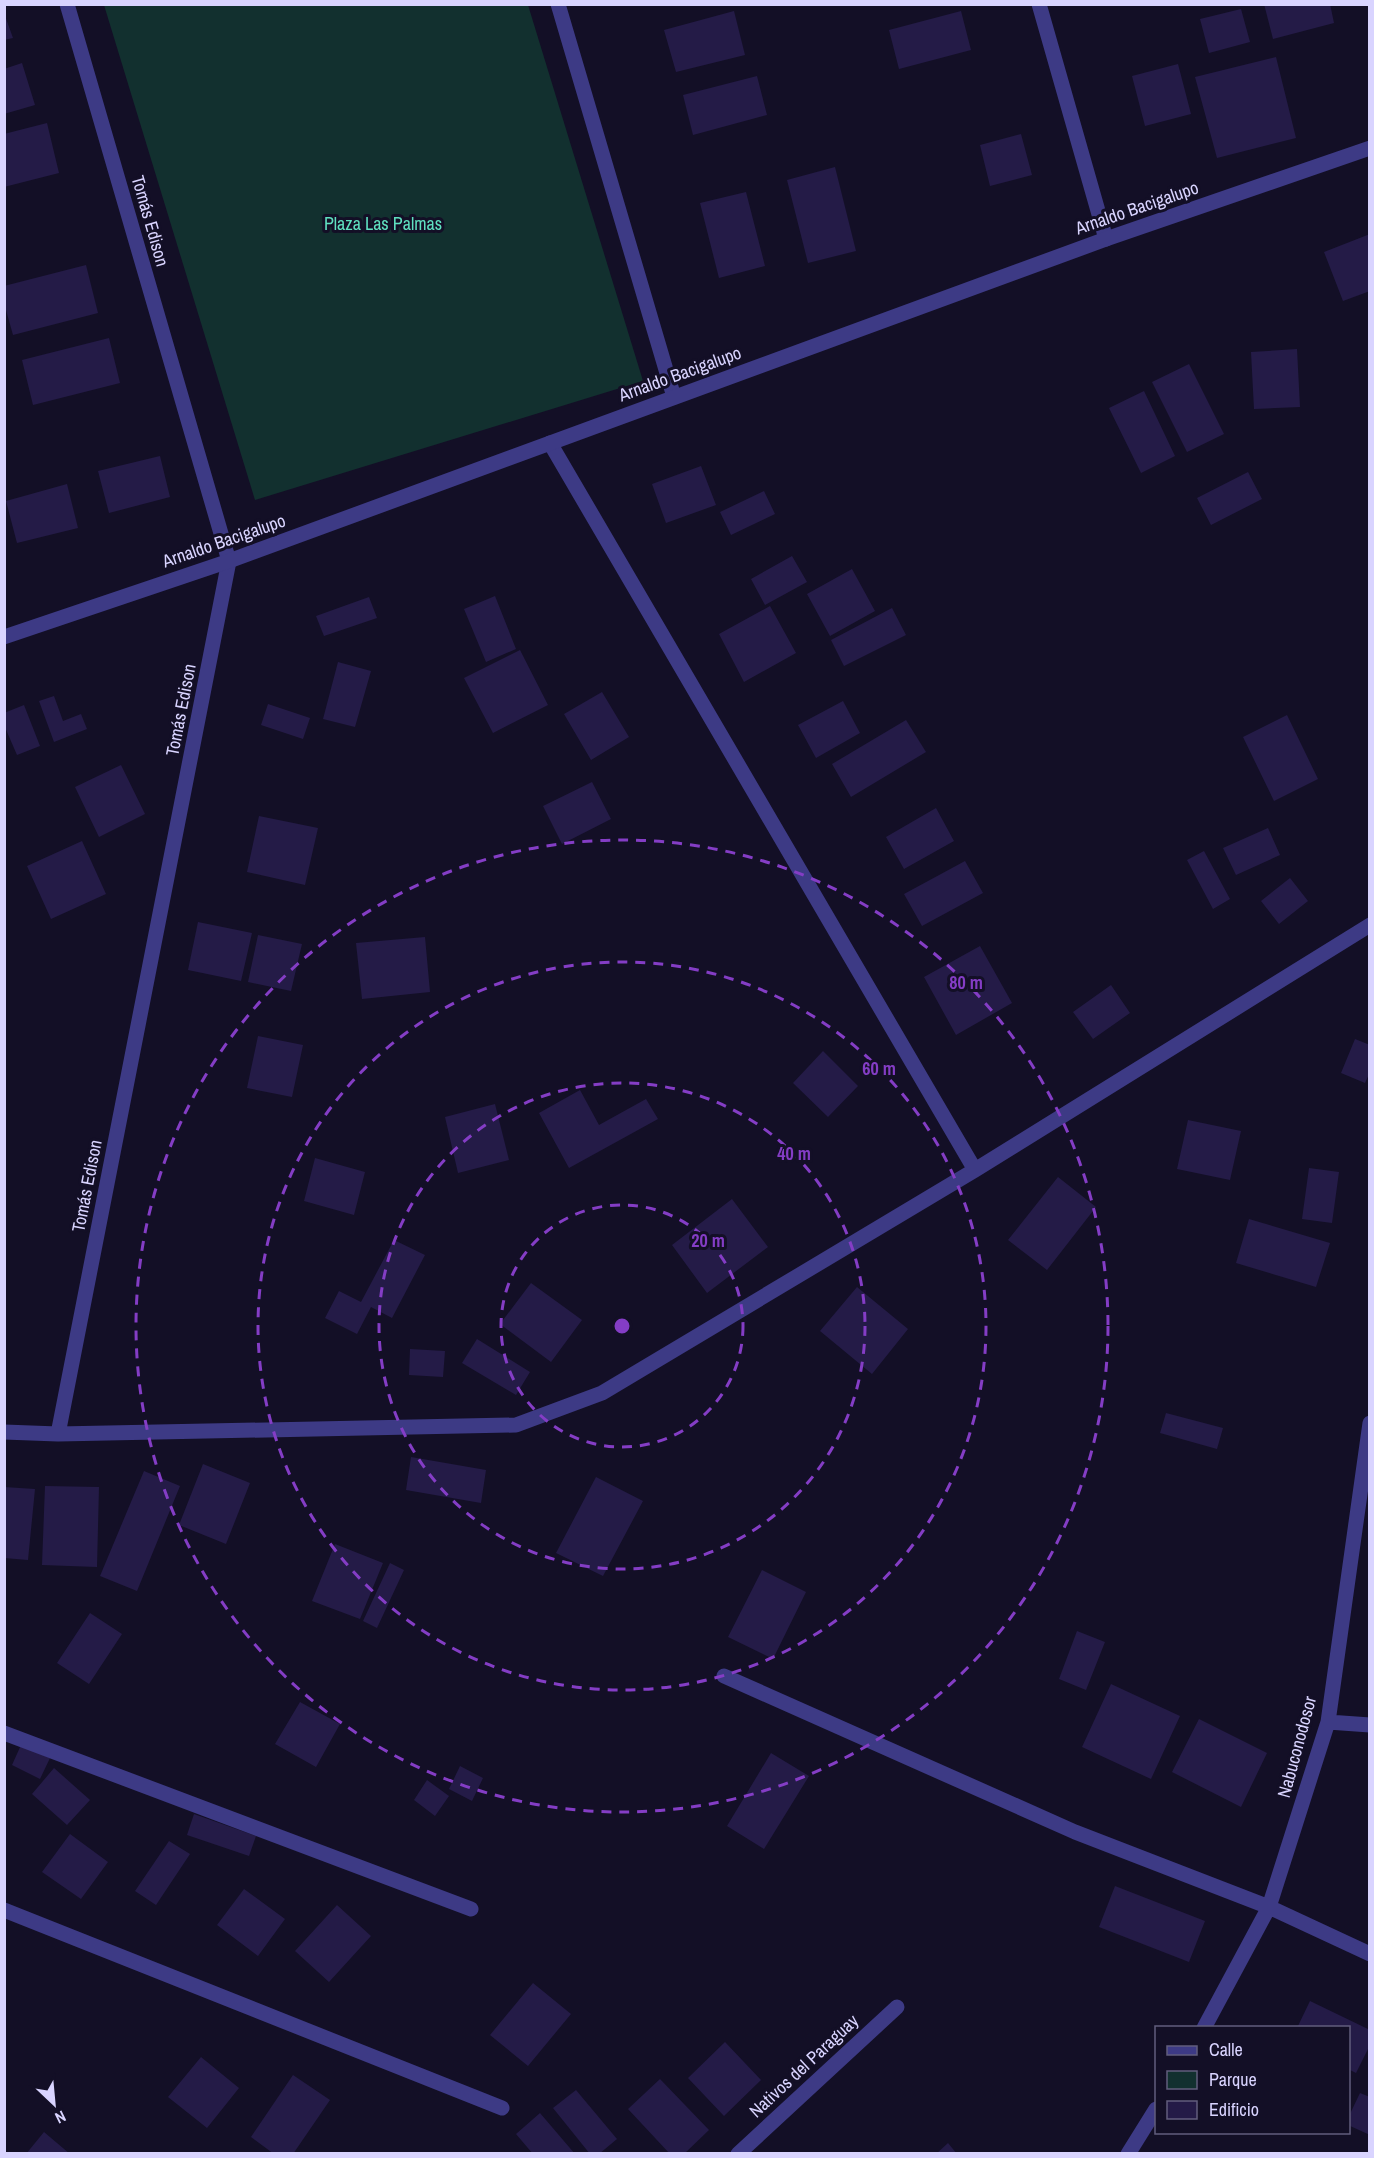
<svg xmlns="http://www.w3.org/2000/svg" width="1374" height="2158" font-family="'Archivo Narrow',sans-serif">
<rect width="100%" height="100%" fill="#130f26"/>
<path fill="#12302f" d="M 104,5 L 528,5 L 643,381 L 255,500 Z"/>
<path fill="#241b47" d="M 1264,4 L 1330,4 L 1334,23 L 1273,39 Z
M 1241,9 L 1250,42 L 1209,53 L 1200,19 Z
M 734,11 L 745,55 L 676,72 L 664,30 Z
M 961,11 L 971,50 L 899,69 L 889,30 Z
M 4,13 L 13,38 L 4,40 Z
M 1276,57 L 1296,138 L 1217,158 L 1195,77 Z
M 22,63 L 35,105 L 4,114 L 4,69 Z
M 1178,64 L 1191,114 L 1145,126 L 1132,76 Z
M 757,76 L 767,115 L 693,135 L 683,95 Z
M 47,123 L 59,173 L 4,187 L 4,134 Z
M 1021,134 L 1032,175 L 990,186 L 980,145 Z
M 835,167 L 856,251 L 808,263 L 787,180 Z
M 746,192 L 765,266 L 719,278 L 700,203 Z
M 1370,234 L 1370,291 L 1343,301 L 1324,252 Z
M 86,265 L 98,313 L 13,335 L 4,303 L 4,286 Z
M 109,338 L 120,383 L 33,405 L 22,360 Z
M 1297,349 L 1300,407 L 1254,409 L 1251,352 Z
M 1189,364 L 1224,434 L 1187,452 L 1152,382 Z
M 1144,391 L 1175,456 L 1141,473 L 1109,408 Z
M 160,456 L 170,497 L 109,513 L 98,471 Z
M 701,466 L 716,505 L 666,523 L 652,484 Z
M 1248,472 L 1262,499 L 1211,525 L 1197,498 Z
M 67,484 L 78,528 L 17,543 L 6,501 Z
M 764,491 L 775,514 L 731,535 L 720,512 Z
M 792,556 L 807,582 L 765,605 L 751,579 Z
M 852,569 L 875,611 L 830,636 L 807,594 Z
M 495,596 L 516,649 L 486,662 L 464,609 Z
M 369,597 L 377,618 L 324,636 L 316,616 Z
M 770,606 L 796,653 L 744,682 L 719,634 Z
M 892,608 L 906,635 L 844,666 L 831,640 Z
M 520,650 L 548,705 L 493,733 L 464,678 Z
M 338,662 L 371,671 L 355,727 L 323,719 Z
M 602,692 L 629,737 L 591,760 L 564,714 Z
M 54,696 L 63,721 L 81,714 L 87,729 L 54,742 L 39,701 Z
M 843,701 L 860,733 L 816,758 L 798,725 Z
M 268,704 L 310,718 L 303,739 L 261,725 Z
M 24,705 L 40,746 L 17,755 L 4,725 L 4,713 Z
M 1287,715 L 1318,779 L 1274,801 L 1243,737 Z
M 906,720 L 926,752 L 851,797 L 832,764 Z
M 121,765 L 145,814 L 99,837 L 75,787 Z
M 592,782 L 611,819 L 562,844 L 543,806 Z
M 936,808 L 954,841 L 904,869 L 886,837 Z
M 259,816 L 318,828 L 305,885 L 247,872 Z
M 1268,828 L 1280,855 L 1236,875 L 1223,848 Z
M 82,841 L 106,894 L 51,919 L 27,866 Z
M 1204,851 L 1230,899 L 1213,909 L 1187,860 Z
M 965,861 L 983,893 L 922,926 L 904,894 Z
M 1290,878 L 1308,901 L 1279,924 L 1261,901 Z
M 198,922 L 252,933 L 241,981 L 188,970 Z
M 258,935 L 302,944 L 291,991 L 248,982 Z
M 425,937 L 430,992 L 362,999 L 356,943 Z
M 980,946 L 1012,1003 L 956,1035 L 924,977 Z
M 1111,985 L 1130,1013 L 1093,1039 L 1073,1012 Z
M 258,1036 L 303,1045 L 292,1097 L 247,1088 Z
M 1355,1039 L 1370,1045 L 1370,1072 L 1365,1083 L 1341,1073 Z
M 823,1051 L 858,1086 L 828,1117 L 793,1083 Z
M 580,1090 L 599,1125 L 646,1099 L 658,1119 L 569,1168 L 539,1113 Z
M 495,1104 L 509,1160 L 458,1173 L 445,1117 Z
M 1188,1120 L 1241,1131 L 1230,1180 L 1177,1169 Z
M 315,1158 L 365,1172 L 354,1215 L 304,1201 Z
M 1309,1168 L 1339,1172 L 1332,1223 L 1302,1219 Z
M 1058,1177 L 1096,1207 L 1047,1270 L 1008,1240 Z
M 732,1199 L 768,1247 L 707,1293 L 672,1245 Z
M 1249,1219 L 1330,1243 L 1316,1287 L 1236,1263 Z
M 394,1240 L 425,1255 L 392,1318 L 371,1307 L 357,1334 L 325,1318 L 339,1291 L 361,1302 Z
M 531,1283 L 582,1320 L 551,1362 L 500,1324 Z
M 857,1287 L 908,1329 L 872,1374 L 820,1331 Z
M 477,1339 L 530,1372 L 516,1395 L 462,1363 Z
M 410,1349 L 445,1351 L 443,1377 L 409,1375 Z
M 1166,1413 L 1223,1428 L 1217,1449 L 1160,1433 Z
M 411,1457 L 486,1470 L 481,1503 L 406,1490 Z
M 203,1464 L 250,1483 L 226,1544 L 179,1525 Z
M 144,1471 L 180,1486 L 137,1591 L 100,1576 Z
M 596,1477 L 643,1501 L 603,1576 L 556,1553 Z
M 45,1486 L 99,1487 L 97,1567 L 42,1565 Z
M 4,1487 L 35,1489 L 28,1560 L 4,1558 Z
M 335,1544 L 383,1563 L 360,1619 L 312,1601 Z
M 390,1563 L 404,1570 L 377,1628 L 363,1621 Z
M 762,1570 L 806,1592 L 773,1659 L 728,1637 Z
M 90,1613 L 122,1634 L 89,1684 L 57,1663 Z
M 1077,1631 L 1105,1642 L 1086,1690 L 1059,1679 Z
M 1111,1684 L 1180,1716 L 1151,1779 L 1082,1747 Z
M 300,1702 L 340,1724 L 316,1767 L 275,1744 Z
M 1199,1719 L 1267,1753 L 1241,1807 L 1172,1772 Z
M 21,1745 L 50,1758 L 40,1779 L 12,1765 Z
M 771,1753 L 809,1776 L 764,1849 L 727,1826 Z
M 460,1766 L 483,1778 L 472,1801 L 449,1789 Z
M 54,1768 L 90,1800 L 67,1825 L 32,1794 Z
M 427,1780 L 449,1796 L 435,1816 L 414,1800 Z
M 194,1814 L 256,1836 L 249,1856 L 187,1835 Z
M 70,1834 L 108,1862 L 81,1899 L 42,1872 Z
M 169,1841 L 190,1854 L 156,1905 L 135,1891 Z
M 1115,1886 L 1205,1921 L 1189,1962 L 1099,1927 Z
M 244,1889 L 285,1919 L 258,1956 L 217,1925 Z
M 337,1905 L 371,1936 L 329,1982 L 295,1951 Z
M 533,1983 L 571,2014 L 528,2066 L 490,2035 Z
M 1310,2001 L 1370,2030 L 1370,2045 L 1356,2073 L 1348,2069 L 1348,2028 L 1297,2028 Z
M 725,2042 L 761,2080 L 724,2116 L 688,2078 Z
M 201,2057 L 239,2088 L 207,2128 L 168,2097 Z
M 293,2075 L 330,2100 L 293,2154 L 274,2154 L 251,2137 Z
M 660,2079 L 709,2130 L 684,2154 L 670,2154 L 628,2109 Z
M 576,2090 L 617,2139 L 599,2154 L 590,2154 L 553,2108 Z
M 1360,2093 L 1370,2097 L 1370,2135 L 1348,2125 L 1348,2118 Z
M 540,2113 L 575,2154 L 533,2154 L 516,2134 Z
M 44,2132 L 70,2154 L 26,2154 Z
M 948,2143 L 957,2154 L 936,2154 Z"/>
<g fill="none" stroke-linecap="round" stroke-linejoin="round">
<path stroke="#3d3a85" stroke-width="15" d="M 558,4 L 674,397
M 1039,4 L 1106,239
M 550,443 L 975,1170
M 4,1432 L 58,1434 L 516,1425 L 602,1393 L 975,1170 L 1370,925
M 58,1434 L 229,561 L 67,4
M 724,1676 L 1075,1832 L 1269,1907 L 1370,1954
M 1328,1722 L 1370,1725
M 4,1733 L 471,1909
M 4,1910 L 502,2108
M 1204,2028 L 1269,1907 L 1328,1722 L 1370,1423
M 738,2154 L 897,2007
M 1128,2154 L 1156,2109"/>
<path stroke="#3d3a85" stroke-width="15" d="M 4,637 L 229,561 L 1106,239 L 1370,148"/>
</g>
<g fill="none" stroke="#843dc5" stroke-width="3" stroke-dasharray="10 8">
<circle cx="622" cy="1326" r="121"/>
<circle cx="622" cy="1326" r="243"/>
<circle cx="622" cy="1326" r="364"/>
<circle cx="622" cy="1326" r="486"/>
</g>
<g text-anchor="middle" stroke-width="6" stroke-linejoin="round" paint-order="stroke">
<g font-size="18" fill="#d9d4ff" stroke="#130f26">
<text transform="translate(1137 208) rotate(-19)" y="6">Arnaldo Bacigalupo</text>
<text transform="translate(150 221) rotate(74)" y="6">Tomás Edison</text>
<text transform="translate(680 374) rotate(-20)" y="6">Arnaldo Bacigalupo</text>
<text transform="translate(224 541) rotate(-19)" y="6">Arnaldo Bacigalupo</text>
<text transform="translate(181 710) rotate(-79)" y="6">Tomás Edison</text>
<text transform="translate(87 1186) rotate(-79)" y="6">Tomás Edison</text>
<text transform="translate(1297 1747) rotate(-75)" y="6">Nabuconodosor</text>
<text transform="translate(804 2066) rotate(-43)" y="6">Nativos del Paraguay</text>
</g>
<g font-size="18" fill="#5fe0c0" stroke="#130f26">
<text x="383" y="230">Plaza Las Palmas</text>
</g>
</g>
<circle cx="622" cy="1326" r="9" fill="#843dc5" stroke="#130f26" stroke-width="3"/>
<g font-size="18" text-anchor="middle" font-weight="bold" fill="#843dc5" stroke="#130f26" stroke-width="6" stroke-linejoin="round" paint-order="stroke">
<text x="966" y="989">80 m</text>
<text x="879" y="1075">60 m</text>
<text x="794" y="1160">40 m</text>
<text x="708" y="1247">20 m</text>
</g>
<rect width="1374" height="2158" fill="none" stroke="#d9d4ff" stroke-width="12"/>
<rect x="1155" y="2026" width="195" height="108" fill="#130f26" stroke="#625e7d" stroke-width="1.5"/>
<rect x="1167" y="2046" width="30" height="9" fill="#3d3a85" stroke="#625e7d" stroke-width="1.5"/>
<text x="1209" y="2056" font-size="18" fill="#d9d4ff">Calle</text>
<rect x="1167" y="2071" width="30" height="18" fill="#12302f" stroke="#625e7d" stroke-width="1.5"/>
<text x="1209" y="2086" font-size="18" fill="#d9d4ff">Parque</text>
<rect x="1167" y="2101" width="30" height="18" fill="#241b47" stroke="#625e7d" stroke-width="1.5"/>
<text x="1209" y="2116" font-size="18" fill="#d9d4ff">Edificio</text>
<g transform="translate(54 2104) rotate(154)" stroke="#130f26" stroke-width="4.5" paint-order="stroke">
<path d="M0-4.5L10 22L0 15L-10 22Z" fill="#d9d4ff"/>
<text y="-9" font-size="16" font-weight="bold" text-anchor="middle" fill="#d9d4ff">N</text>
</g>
</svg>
